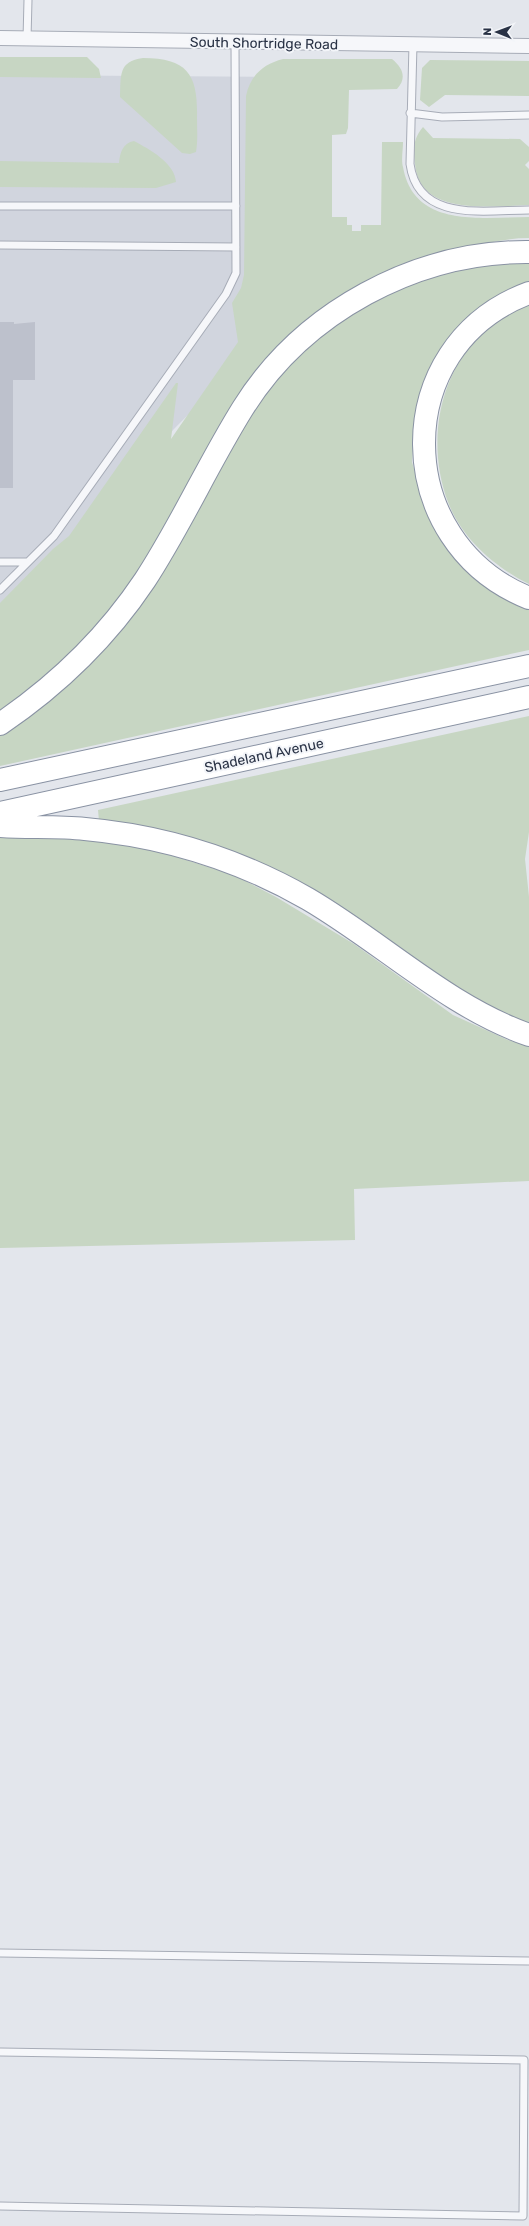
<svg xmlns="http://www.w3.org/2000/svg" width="529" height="2226" font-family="Rubik,sans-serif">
<rect width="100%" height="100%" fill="#e3e6ec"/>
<path fill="#d1d5de" d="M 0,75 L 275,77 L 274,328 L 173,430 L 53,599 L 0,644 Z"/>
<path fill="#c7d6c3" d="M 0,57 L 87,57 L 99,69 L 101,78 L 0,77 Z
M 143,58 C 189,58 198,76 197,118 C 197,129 198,141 196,152 L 190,154 L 182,153 L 120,97 C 121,76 118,61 143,58 Z
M 283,59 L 392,59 C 403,68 407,78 397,89 L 349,90 L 348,128 L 346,134 L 332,135 L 332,217 L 347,217 L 347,225 L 352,225 L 352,231 L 361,231 L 361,225 L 381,225 L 382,142 L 403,142 C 403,150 401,160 403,167 C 414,229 482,217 529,217 L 529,238 C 488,238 449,255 411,271 C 375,286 335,298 304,323 C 227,385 197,479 146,560 C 120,600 89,639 53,671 C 36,686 18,699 0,712 L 0,603 L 53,549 L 69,536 L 176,383 L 178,383 L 171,439 L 238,342 L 232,303 L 241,288 L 244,275 L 246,96 C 250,76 263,64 283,59 Z
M 430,60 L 529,61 L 529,96 L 445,95 L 429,107 L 420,100 L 422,68 Z
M 423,127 L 433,138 L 520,139 L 529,147 L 529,161 L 525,165 L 529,169 L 529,205 C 492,206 419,217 415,164 C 413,149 413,139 423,127 Z
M 134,141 C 149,149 175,163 176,182 L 156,188 L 0,187 L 0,161 L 119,163 C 120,152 123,143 134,141 Z
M 512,263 L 529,263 L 529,284 L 515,288 L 481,307 L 456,329 L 427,377 L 415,423 L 412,462 L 426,509 L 446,547 L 478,579 L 504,597 L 529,608 L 529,650 L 0,766 L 0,733 L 96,653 L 253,403 L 315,336 L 393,289 L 463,267 Z
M 529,302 L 529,584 C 495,567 462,539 448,502 C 425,442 439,363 494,325 C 504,317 517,305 529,302 Z
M 529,716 L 529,832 L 525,859 L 529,897 L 529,1027 L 480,1006 L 356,923 L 99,821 L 98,810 Z
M 0,837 L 99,839 L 148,848 L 234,875 L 276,897 L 354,944 L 453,1015 L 508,1040 L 529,1046 L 529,1181 L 354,1189 L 355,1240 L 0,1248 Z"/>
<path fill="#bdc1cc" d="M 0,322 L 14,322 L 14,324 L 35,322 L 35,380 L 13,380 L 13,488 L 0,488 Z"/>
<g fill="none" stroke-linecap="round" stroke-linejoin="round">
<g stroke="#a7acb7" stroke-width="9">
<path id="lane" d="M 27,39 L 28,0
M 413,44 L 410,164 C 418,223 485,210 529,210
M 410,113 L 442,117 L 529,115
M 0,206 L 236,206
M 0,245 L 236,247
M 0,562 L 27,562
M 0,590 L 54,536 L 226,294 L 236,273 L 235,43
M 0,1953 L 529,1961
M 0,2052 L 524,2060 L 523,2216 L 0,2206"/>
</g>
<g stroke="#a7acb7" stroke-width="16">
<path id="street" d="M 0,38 L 529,46"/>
</g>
<g stroke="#8992a3" stroke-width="24">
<path id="highway" d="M 529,293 C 387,346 391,543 529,598
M 0,724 C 56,686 107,637 145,580 C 181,525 208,464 243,408 C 303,312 416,251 529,252
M 0,780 L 529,666
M 0,813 L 529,697
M 0,826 C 28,828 56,826 85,829 C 163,836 240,860 308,899 C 383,943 447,1006 529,1035"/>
</g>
<use href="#lane" stroke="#f6f7fa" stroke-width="7"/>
<use href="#street" stroke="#f6f7fa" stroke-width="14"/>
<use href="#highway" stroke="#fff" stroke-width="22"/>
</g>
<g text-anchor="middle" stroke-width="4" stroke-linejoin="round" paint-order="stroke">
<g font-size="14" fill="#293245" stroke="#f3f5f9">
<text transform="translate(264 43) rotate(1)" y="5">South Shortridge Road</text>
<text transform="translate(264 755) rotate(-12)" y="5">Shadeland Avenue</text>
</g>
</g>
<g transform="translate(497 32) rotate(271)" stroke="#f3f5f9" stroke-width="3" paint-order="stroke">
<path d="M0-3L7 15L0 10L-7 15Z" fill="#293245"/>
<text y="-6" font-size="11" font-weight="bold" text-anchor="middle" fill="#293245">N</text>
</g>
</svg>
